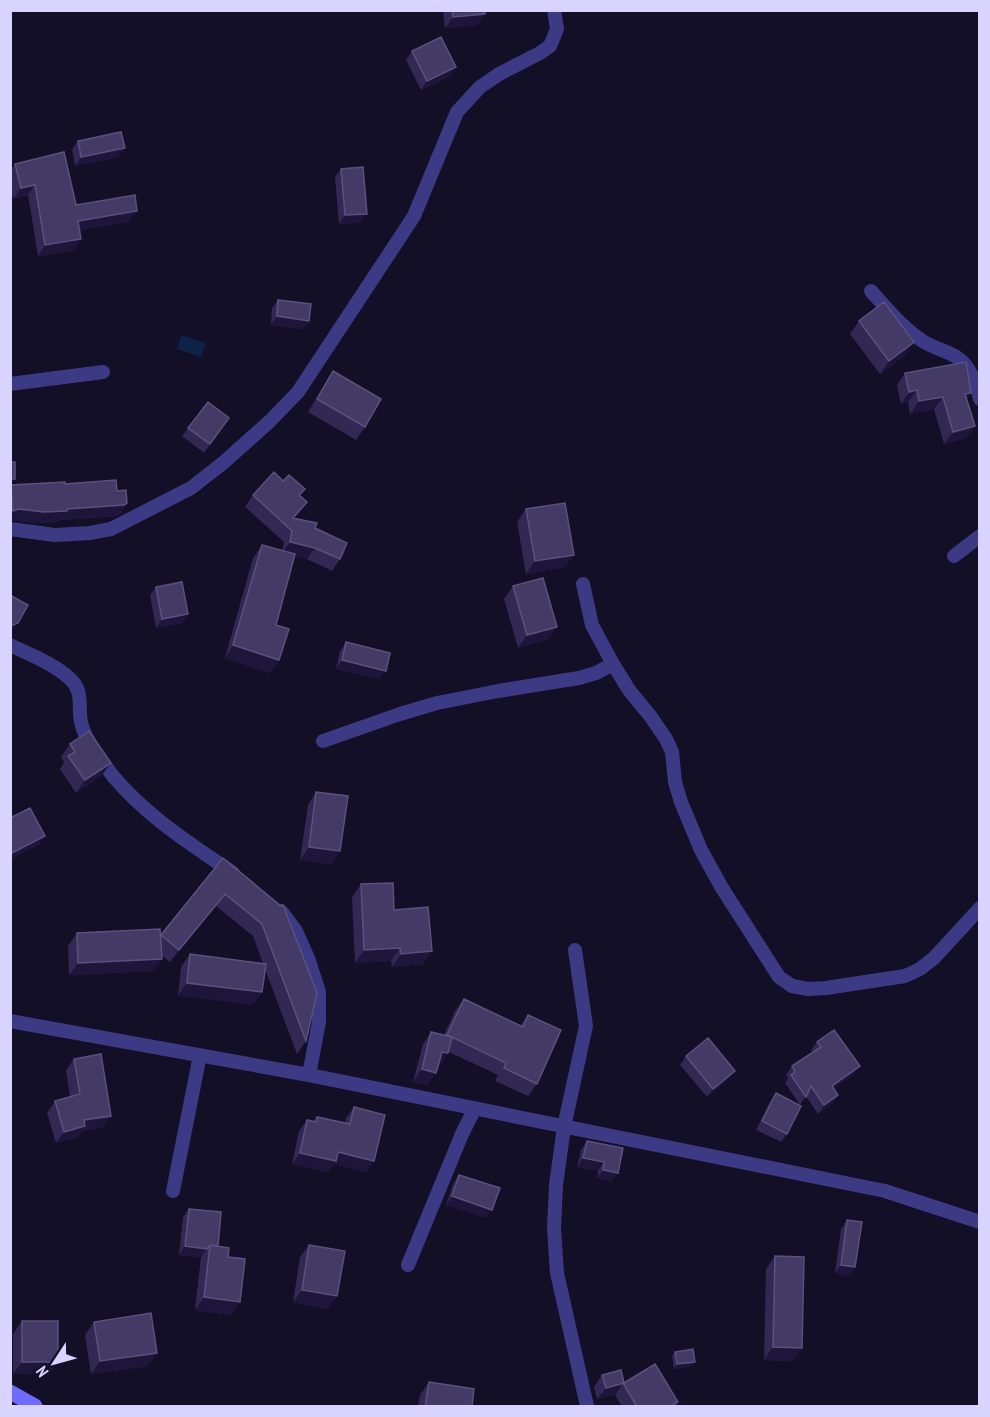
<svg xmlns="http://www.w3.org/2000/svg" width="990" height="1417" font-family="'PT Sans Narrow',sans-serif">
<rect width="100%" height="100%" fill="#130f26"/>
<path fill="#0c2248" d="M 181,335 L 206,343 L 201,357 L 177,349 Z"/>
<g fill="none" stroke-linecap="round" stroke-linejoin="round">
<path stroke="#3d3a85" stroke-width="14" d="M 871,291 C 887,309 902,327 921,340 C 931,347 944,350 955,356 C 970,365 976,383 980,399
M 10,384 L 103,372
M 10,529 L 55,535 L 90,533 L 111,529 L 191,488 L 223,463 L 270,421 L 298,392 L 414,216 L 457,112 L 480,87 L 499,74 L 540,53 L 550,46 L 557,29 L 554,10
M 954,556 L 980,536
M 583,584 L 592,625 L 613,664 L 629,690 L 651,717 L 666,739 L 672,752 L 675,782 L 681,802 L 701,850 L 722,888 L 779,977 L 792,986 L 808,989 L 826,988 L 905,976 L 920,969 L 934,958 L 980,908
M 10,645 C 30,655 58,665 73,682 C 84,695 77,711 82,726 C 87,743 102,761 113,776 C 146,816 191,844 233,873
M 323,741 L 400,714 L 437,703 L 498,691 L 579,678 L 596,673 L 613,664
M 281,911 L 296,931 L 308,958 L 319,992 L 319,1022 L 309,1075
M 575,950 L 586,1026 L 564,1127 L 556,1185 L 554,1228 L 557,1273 L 587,1406
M 10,1021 L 309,1075 L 885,1191 L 980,1222
M 173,1191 L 200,1055
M 408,1265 L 462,1134 L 474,1110"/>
<path stroke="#6f6bff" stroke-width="15" d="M 10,1392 L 35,1406"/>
</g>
<path fill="#312854" d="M 443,10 L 485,10 L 485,14 L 477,25 L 445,28 Z
M 412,51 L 456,67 L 450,76 L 421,90 L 406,60 Z
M 78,141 L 119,157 L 75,166 L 72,149 Z
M 15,164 L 76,205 L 130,221 L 80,230 L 74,250 L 38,256 L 28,195 L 13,199 L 10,187 L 10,171 Z
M 341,169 L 361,222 L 339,224 L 335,177 Z
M 278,300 L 309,321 L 303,329 L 271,325 L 272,308 Z
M 859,321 L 905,355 L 880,374 L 850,334 Z
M 333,371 L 365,427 L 356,440 L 308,412 L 325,384 Z
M 905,373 L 967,399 L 975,426 L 966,438 L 944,444 L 934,409 L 910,414 L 908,402 L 901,404 L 897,385 Z
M 208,402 L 229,418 L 204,453 L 182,436 Z
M 283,481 L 305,489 L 300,496 L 307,502 L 294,518 L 315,528 L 340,559 L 332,571 L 307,559 L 294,556 L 276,625 L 279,660 L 270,673 L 225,658 L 253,558 L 262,545 L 282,551 L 284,542 L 245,507 L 253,495 Z
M 65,484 L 117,491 L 127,503 L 120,514 L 117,516 L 60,520 L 59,522 L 36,523 L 10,520 L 11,485 Z
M 526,509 L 565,567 L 526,574 L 517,522 Z
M 513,586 L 548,639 L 518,648 L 504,599 Z
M 156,587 L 188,614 L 182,623 L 156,628 L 150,595 Z
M 346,642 L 380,679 L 336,669 L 340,651 Z
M 70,744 L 111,763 L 102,775 L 76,793 L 60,769 L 64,762 L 61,757 Z
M 316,792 L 340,851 L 331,864 L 300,860 L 308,805 Z
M 223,858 L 281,906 L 306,1041 L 297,1054 L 265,969 L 262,992 L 253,1005 L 178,995 L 181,967 L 190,954 L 263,963 L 253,936 L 216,906 L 170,962 L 161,955 L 153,971 L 69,975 L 68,946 L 77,933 L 160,935 Z
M 361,884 L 394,910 L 432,951 L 423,964 L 392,967 L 391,961 L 355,963 L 352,897 Z
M 464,999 L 520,1026 L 528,1015 L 537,1084 L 528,1096 L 495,1081 L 498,1075 L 449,1052 L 440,1065 L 439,1065 L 428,1085 L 413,1082 L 423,1044 L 431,1032 L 444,1035 L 455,1011 Z
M 817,1042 L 860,1066 L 854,1074 L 834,1088 L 838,1095 L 833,1103 L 818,1114 L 806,1096 L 800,1105 L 785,1083 L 788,1078 L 786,1075 L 792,1066 L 813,1052 L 811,1050 Z
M 686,1056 L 729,1079 L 707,1097 L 680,1065 Z
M 74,1059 L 103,1127 L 82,1131 L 77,1138 L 56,1143 L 47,1113 L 55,1101 L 70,1097 L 66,1070 Z
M 776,1093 L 787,1134 L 781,1142 L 756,1130 L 770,1102 Z
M 354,1107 L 374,1161 L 366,1172 L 334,1164 L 328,1172 L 292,1164 L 299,1131 L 307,1120 L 313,1122 L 317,1117 L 345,1123 L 346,1118 Z
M 587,1141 L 623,1148 L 612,1181 L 597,1178 L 598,1171 L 577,1167 L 581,1150 Z
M 459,1175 L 486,1218 L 446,1205 L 453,1184 Z
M 189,1209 L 218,1246 L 228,1257 L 240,1302 L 231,1315 L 195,1310 L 201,1257 L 179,1255 L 183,1217 Z
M 847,1220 L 855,1267 L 849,1276 L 835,1273 L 841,1229 Z
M 309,1245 L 328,1309 L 293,1302 L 300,1257 Z
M 775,1256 L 802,1348 L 793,1361 L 764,1360 L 766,1269 Z
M 22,1321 L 58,1362 L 49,1374 L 13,1374 L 13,1334 Z
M 94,1322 L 148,1366 L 91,1374 L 85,1335 Z
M 675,1352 L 695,1362 L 692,1366 L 674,1369 L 672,1356 Z
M 602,1375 L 624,1383 L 678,1402 L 675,1407 L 622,1407 L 615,1395 L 597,1399 L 594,1387 Z
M 429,1382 L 472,1407 L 418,1407 L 420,1395 Z"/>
<path fill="#1d163a" d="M 485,14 L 477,25 L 445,28 L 453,17 Z
M 456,67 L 450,76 L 421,90 L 427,81 Z
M 125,148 L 119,157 L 75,166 L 81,157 Z
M 35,185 L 28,195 L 13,199 L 21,188 Z
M 137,211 L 130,221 L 71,231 L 78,221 Z
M 367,214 L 361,222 L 339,224 L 345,215 Z
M 81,239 L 74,250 L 38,256 L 45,245 Z
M 277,316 L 309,321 L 303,329 L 271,325 Z
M 914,342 L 905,355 L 880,374 L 889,361 Z
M 917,390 L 908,402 L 901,404 L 909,392 Z
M 971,393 L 963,405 L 965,394 Z
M 943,397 L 934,409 L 910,414 L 919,401 Z
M 975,426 L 966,438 L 944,444 L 953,432 Z
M 10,479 L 15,479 L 10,485 Z
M 307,502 L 299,513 L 287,526 L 293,518 Z
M 127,503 L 120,514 L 117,516 L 60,520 L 59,522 L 36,523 L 10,520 L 10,514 L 13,511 L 19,509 L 67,509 Z
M 290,542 L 315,548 L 307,559 L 282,553 Z
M 574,555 L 565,567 L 526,574 L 535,561 Z
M 188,614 L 182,623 L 156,628 L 162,619 Z
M 18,623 L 10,634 L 10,629 L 13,625 Z
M 557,627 L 548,639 L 518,648 L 527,635 Z
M 233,645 L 279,660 L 270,673 L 225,658 Z
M 342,660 L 386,671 L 380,679 L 336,669 Z
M 111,763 L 102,775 L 76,793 L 85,780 Z
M 45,836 L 39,845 L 10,860 L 10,854 Z
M 309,847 L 340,851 L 331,864 L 300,860 Z
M 225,894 L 216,906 L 170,962 L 179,950 Z
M 400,948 L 391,961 L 355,963 L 364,950 Z
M 432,951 L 423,964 L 392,967 L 401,954 Z
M 162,959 L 153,971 L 69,975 L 78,963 Z
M 187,983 L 262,992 L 253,1005 L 178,995 Z
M 442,1052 L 448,1053 L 440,1065 L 433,1064 Z
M 860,1066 L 854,1074 L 826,1094 L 832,1086 Z
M 422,1069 L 436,1073 L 428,1085 L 413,1082 Z
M 735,1071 L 729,1079 L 707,1097 L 713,1089 Z
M 838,1095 L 833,1103 L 818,1114 L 824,1105 Z
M 111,1116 L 103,1127 L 82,1131 L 77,1138 L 56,1143 L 64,1132 L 84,1120 Z
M 338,1152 L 374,1161 L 366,1172 L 334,1164 L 328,1172 L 292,1164 L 300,1153 Z
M 583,1158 L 604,1162 L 598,1171 L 577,1167 Z
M 603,1170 L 618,1173 L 612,1181 L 597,1178 Z
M 452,1196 L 492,1210 L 486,1218 L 446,1205 Z
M 185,1246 L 207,1249 L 201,1257 L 179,1255 Z
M 841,1265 L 855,1267 L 849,1276 L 835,1273 Z
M 302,1290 L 337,1296 L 328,1309 L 293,1302 Z
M 204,1297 L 240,1302 L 231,1315 L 195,1310 Z
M 773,1347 L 802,1348 L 793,1361 L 764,1360 Z
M 157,1353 L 148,1366 L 91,1374 L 100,1361 Z
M 22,1362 L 58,1362 L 49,1374 L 13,1374 Z
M 695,1362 L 692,1366 L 674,1369 L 677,1364 Z
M 623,1383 L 615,1395 L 597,1399 L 606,1388 Z"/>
<path fill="#433a66" stroke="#5a527e" stroke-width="1.5" d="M 452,10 L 485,10 L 485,14 L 453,17 Z
M 441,37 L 456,67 L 427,81 L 412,51 Z
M 121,132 L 125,148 L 81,157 L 78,141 Z
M 64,152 L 76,205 L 135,195 L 137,211 L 78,221 L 81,239 L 45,245 L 35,185 L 21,188 L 15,164 Z
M 363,167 L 367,214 L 345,215 L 341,169 Z
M 278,300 L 311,304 L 309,321 L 277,316 Z
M 884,302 L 914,342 L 889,361 L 859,321 Z
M 966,362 L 971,393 L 965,394 L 975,426 L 953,432 L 943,397 L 919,401 L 917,390 L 909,392 L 905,373 Z
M 333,371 L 381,399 L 365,427 L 317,399 Z
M 208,402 L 229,418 L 210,444 L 188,428 Z
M 10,462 L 15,462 L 15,479 L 10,479 Z
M 274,472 L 283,481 L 289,475 L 305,489 L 299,495 L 307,502 L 293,518 L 317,523 L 315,528 L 347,543 L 340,559 L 315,548 L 290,542 L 292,531 L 253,495 Z
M 116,480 L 117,491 L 126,490 L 127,503 L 124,505 L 67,509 L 67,511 L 44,512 L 19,509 L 13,511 L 11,485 L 65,482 L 65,484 Z
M 565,503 L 574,555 L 535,561 L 526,509 Z
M 262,545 L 295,554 L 276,625 L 289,629 L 279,660 L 233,645 Z
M 543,578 L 557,627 L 527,635 L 513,586 Z
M 182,582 L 188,614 L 162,619 L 156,587 Z
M 10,595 L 28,605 L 18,623 L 13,625 L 10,624 Z
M 346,642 L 390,653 L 386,671 L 342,660 Z
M 89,731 L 111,763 L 85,780 L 68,756 L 75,752 L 70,744 Z
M 316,792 L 348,796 L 340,851 L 309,847 Z
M 30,808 L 45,836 L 10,854 L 10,818 Z
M 223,858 L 281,906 L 283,905 L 317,993 L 306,1041 L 262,924 L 225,894 L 179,950 L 161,935 Z
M 393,883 L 394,910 L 428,907 L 432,951 L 401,954 L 400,948 L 364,950 L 361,884 Z
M 160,929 L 162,959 L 78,963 L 77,933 Z
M 190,954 L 266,964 L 262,992 L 187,983 Z
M 464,999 L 523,1027 L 528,1015 L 561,1030 L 537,1084 L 504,1068 L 506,1063 L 452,1037 L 448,1053 L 442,1052 L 436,1073 L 422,1069 L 431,1032 L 452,1037 L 447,1035 Z
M 834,1030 L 860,1066 L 832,1086 L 838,1095 L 824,1105 L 811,1086 L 806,1097 L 791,1075 L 795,1072 L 792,1066 L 821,1047 L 817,1042 Z
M 708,1038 L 735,1071 L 713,1089 L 686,1056 Z
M 101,1054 L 111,1116 L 84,1120 L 85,1126 L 64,1132 L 55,1101 L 80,1094 L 74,1059 Z
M 776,1093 L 801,1106 L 787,1134 L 762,1121 Z
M 354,1107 L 385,1115 L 374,1161 L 338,1152 L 336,1161 L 300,1153 L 307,1120 L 316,1122 L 317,1117 L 350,1124 Z
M 587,1141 L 623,1148 L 618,1173 L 603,1170 L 604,1162 L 583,1158 Z
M 459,1175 L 500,1188 L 492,1210 L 452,1196 Z
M 189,1209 L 221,1212 L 218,1246 L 210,1245 L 207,1249 L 185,1246 Z
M 847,1220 L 862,1222 L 855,1267 L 841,1265 Z
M 210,1245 L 229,1248 L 228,1257 L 245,1259 L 240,1302 L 204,1297 Z
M 309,1245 L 345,1251 L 337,1296 L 302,1290 Z
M 775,1256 L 804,1257 L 802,1348 L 773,1347 Z
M 151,1313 L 157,1353 L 100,1361 L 94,1322 Z
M 22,1321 L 58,1321 L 58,1362 L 22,1362 Z
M 693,1349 L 695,1362 L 677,1364 L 675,1352 Z
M 655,1364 L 678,1402 L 670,1407 L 637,1407 L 623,1383 L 624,1383 L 606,1388 L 602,1375 L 621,1370 L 624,1383 Z
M 429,1382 L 474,1389 L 472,1407 L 425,1407 Z"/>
<rect width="990" height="1417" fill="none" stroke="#d9d4ff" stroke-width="24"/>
<g transform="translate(54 1363) rotate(234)" stroke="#130f26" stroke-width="4.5" paint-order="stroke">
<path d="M0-4.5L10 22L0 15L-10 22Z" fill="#d9d4ff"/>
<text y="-9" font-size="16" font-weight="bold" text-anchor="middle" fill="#d9d4ff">N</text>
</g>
</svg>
